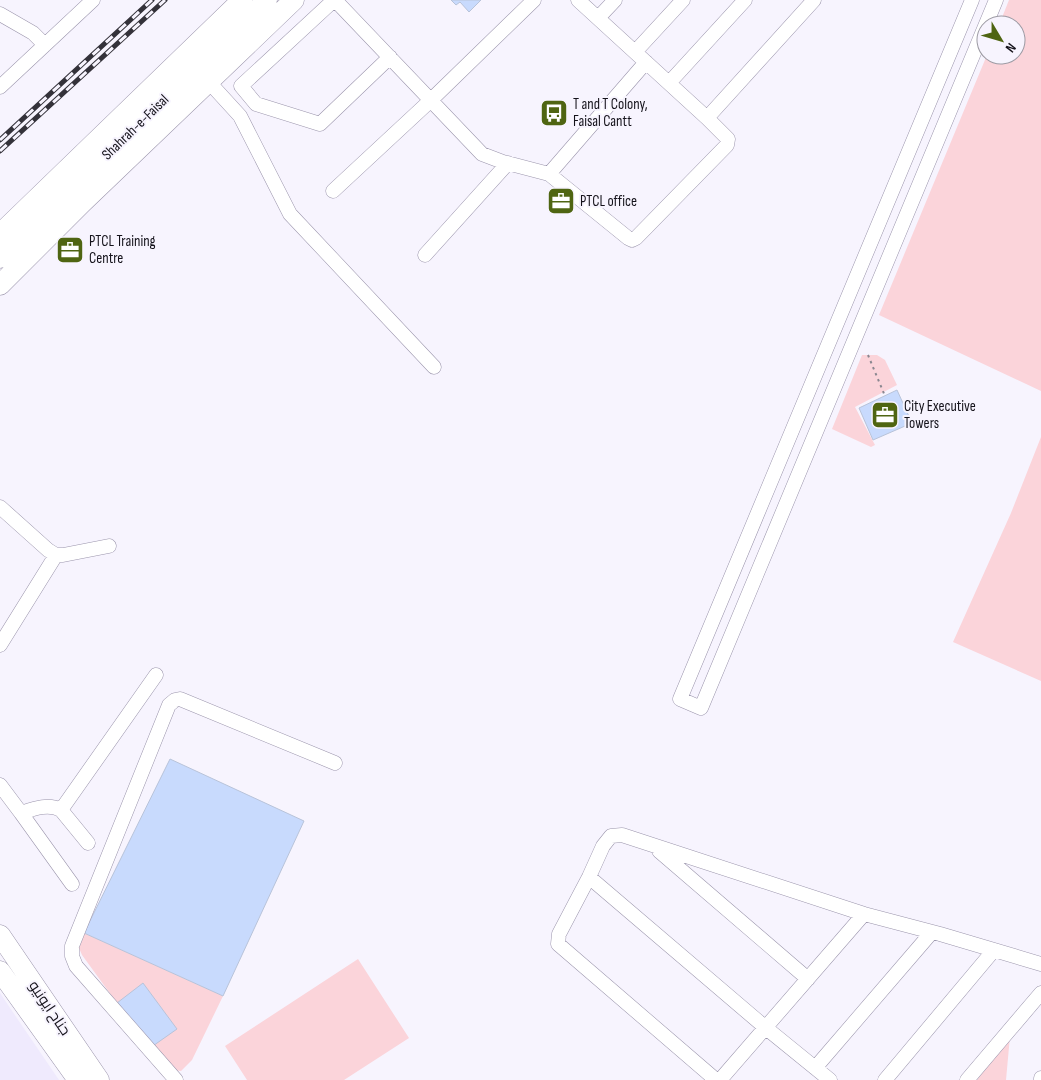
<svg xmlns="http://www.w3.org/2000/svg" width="1041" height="1080" font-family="'Sofia Sans Condensed',Cairo,sans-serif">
<rect width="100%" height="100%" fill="#f7f4fe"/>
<path fill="#efeafd" d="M 0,993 L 10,1008 L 59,1080 L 0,1080 Z"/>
<path fill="#fbd4da" d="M 1009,0 L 1041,0 L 1041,391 L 879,315 L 987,55 L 1016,55 L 1016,25 L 999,25 Z
M 862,355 L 877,355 L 885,360 L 897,385 L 855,407 L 875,445 L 871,447 L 832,429 Z
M 1041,437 L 1041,681 L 953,642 L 1011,513 Z
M 84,933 L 223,996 L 192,1060 L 181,1071 L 165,1069 L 82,955 L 79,948 L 80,938 Z
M 358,959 L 409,1038 L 344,1080 L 247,1080 L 225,1046 Z
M 1010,1036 L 1006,1080 L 977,1080 Z"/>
<path fill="#c8dafd" stroke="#b8c3d9" d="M 451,0 L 481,0 L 469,12 L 460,2 L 456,5 Z
M 897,390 L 912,423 L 873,440 L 859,408 Z
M 170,759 L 304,821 L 223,996 L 84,933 Z
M 143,983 L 177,1029 L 150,1048 L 117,1003 Z"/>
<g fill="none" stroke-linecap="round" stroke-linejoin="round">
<g stroke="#9b95ac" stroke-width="15">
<path id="minor" d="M 334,0 L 241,86 L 256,104 L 320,124 L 390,57
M 335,0 L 482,154 L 503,162 L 549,174 L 628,238 L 632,240 L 636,238 L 727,145 L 728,139 L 707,118 L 578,0
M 972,0 L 680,699 L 701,708 L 996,0
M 0,14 L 33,33 L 45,45
M 598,18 L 615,0
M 635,52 L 683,0
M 208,81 L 240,116 L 290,214 L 434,367
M 669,83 L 745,0
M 0,87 L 93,0
M 707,118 L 814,0
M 549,174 L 646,62
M 333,191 L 431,100 L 534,0
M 425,255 L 508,163
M 0,507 L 48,550 L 56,555 L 63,555 L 109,546
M 0,645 L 56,555
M 0,785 L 21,813 C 33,809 48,803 61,810 L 156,675
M 61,810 L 88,843
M 21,813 L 72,884
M 659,851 L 808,979
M 589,877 L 766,1028 L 830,1080
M 815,1068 L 932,932
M 176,1080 L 76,966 L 72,956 L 72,946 L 169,705 L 175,700 L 180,699 L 335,763
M 716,1080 L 558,944 L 559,934 L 589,877 L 603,846 L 611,836 L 622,835 L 864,914
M 720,1080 L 864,914 L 940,934 L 1041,964
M 885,1080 L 994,950
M 967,1080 L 1041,993
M 1041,1080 L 1041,1078"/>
</g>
<g stroke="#9b95ac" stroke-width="21">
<path id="highway" d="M 0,234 L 242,0
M 0,258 L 267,0
M 0,285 L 82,203 L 294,0
M 0,935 L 99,1080
M 0,971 L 78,1080"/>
</g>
<path stroke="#8a8790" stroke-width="2" stroke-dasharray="2.5 4" stroke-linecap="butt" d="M 868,355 L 885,396"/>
<use href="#minor" stroke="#fff" stroke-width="14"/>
<use href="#highway" stroke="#fff" stroke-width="20"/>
<g stroke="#34323a" stroke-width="5">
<path id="rail" d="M 0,140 L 152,0
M 0,151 L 165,0"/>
</g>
<use href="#rail" stroke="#f7f4fe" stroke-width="3" stroke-dasharray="9" stroke-linecap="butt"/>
</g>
<defs>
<g id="bus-square" transform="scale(1.4375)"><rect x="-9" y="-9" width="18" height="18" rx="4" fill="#4f6512" stroke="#f7f4fe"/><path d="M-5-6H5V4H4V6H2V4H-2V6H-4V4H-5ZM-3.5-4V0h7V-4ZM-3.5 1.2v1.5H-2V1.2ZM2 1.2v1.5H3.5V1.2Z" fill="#fff"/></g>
<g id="office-square" transform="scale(1.4375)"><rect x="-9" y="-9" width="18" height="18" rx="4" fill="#4f6512" stroke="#f7f4fe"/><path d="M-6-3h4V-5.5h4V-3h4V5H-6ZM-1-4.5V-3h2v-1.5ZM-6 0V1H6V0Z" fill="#fff"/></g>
</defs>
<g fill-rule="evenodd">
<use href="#bus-square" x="554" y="113"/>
<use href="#office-square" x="561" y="201"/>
<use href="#office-square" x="70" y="250"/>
<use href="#office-square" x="885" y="415"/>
</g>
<g text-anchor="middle" stroke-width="4" stroke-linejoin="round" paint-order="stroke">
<g font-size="15" fill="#14121a" stroke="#f7f4fe" text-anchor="start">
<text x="573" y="109">T and T Colony,<tspan x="573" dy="17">Faisal Cantt</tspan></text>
<text x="580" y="206">PTCL office</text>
<text x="89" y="246">PTCL Training<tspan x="89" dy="17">Centre</tspan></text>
<text x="904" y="411">City Executive<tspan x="904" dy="17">Towers</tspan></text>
</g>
<g font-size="15" fill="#14121a" stroke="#f7f4fe">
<text transform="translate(135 127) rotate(-44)" y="5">Shahrah-e-Faisal</text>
<text transform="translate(50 1008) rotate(56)" y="5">جناح ایونیو</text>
</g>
</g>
<g transform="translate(1001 40) rotate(128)"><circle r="24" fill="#f7f4fe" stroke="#9c9aa3"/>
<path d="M0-4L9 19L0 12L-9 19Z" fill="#4f6512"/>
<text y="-8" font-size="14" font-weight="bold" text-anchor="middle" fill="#14121a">N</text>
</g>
</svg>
